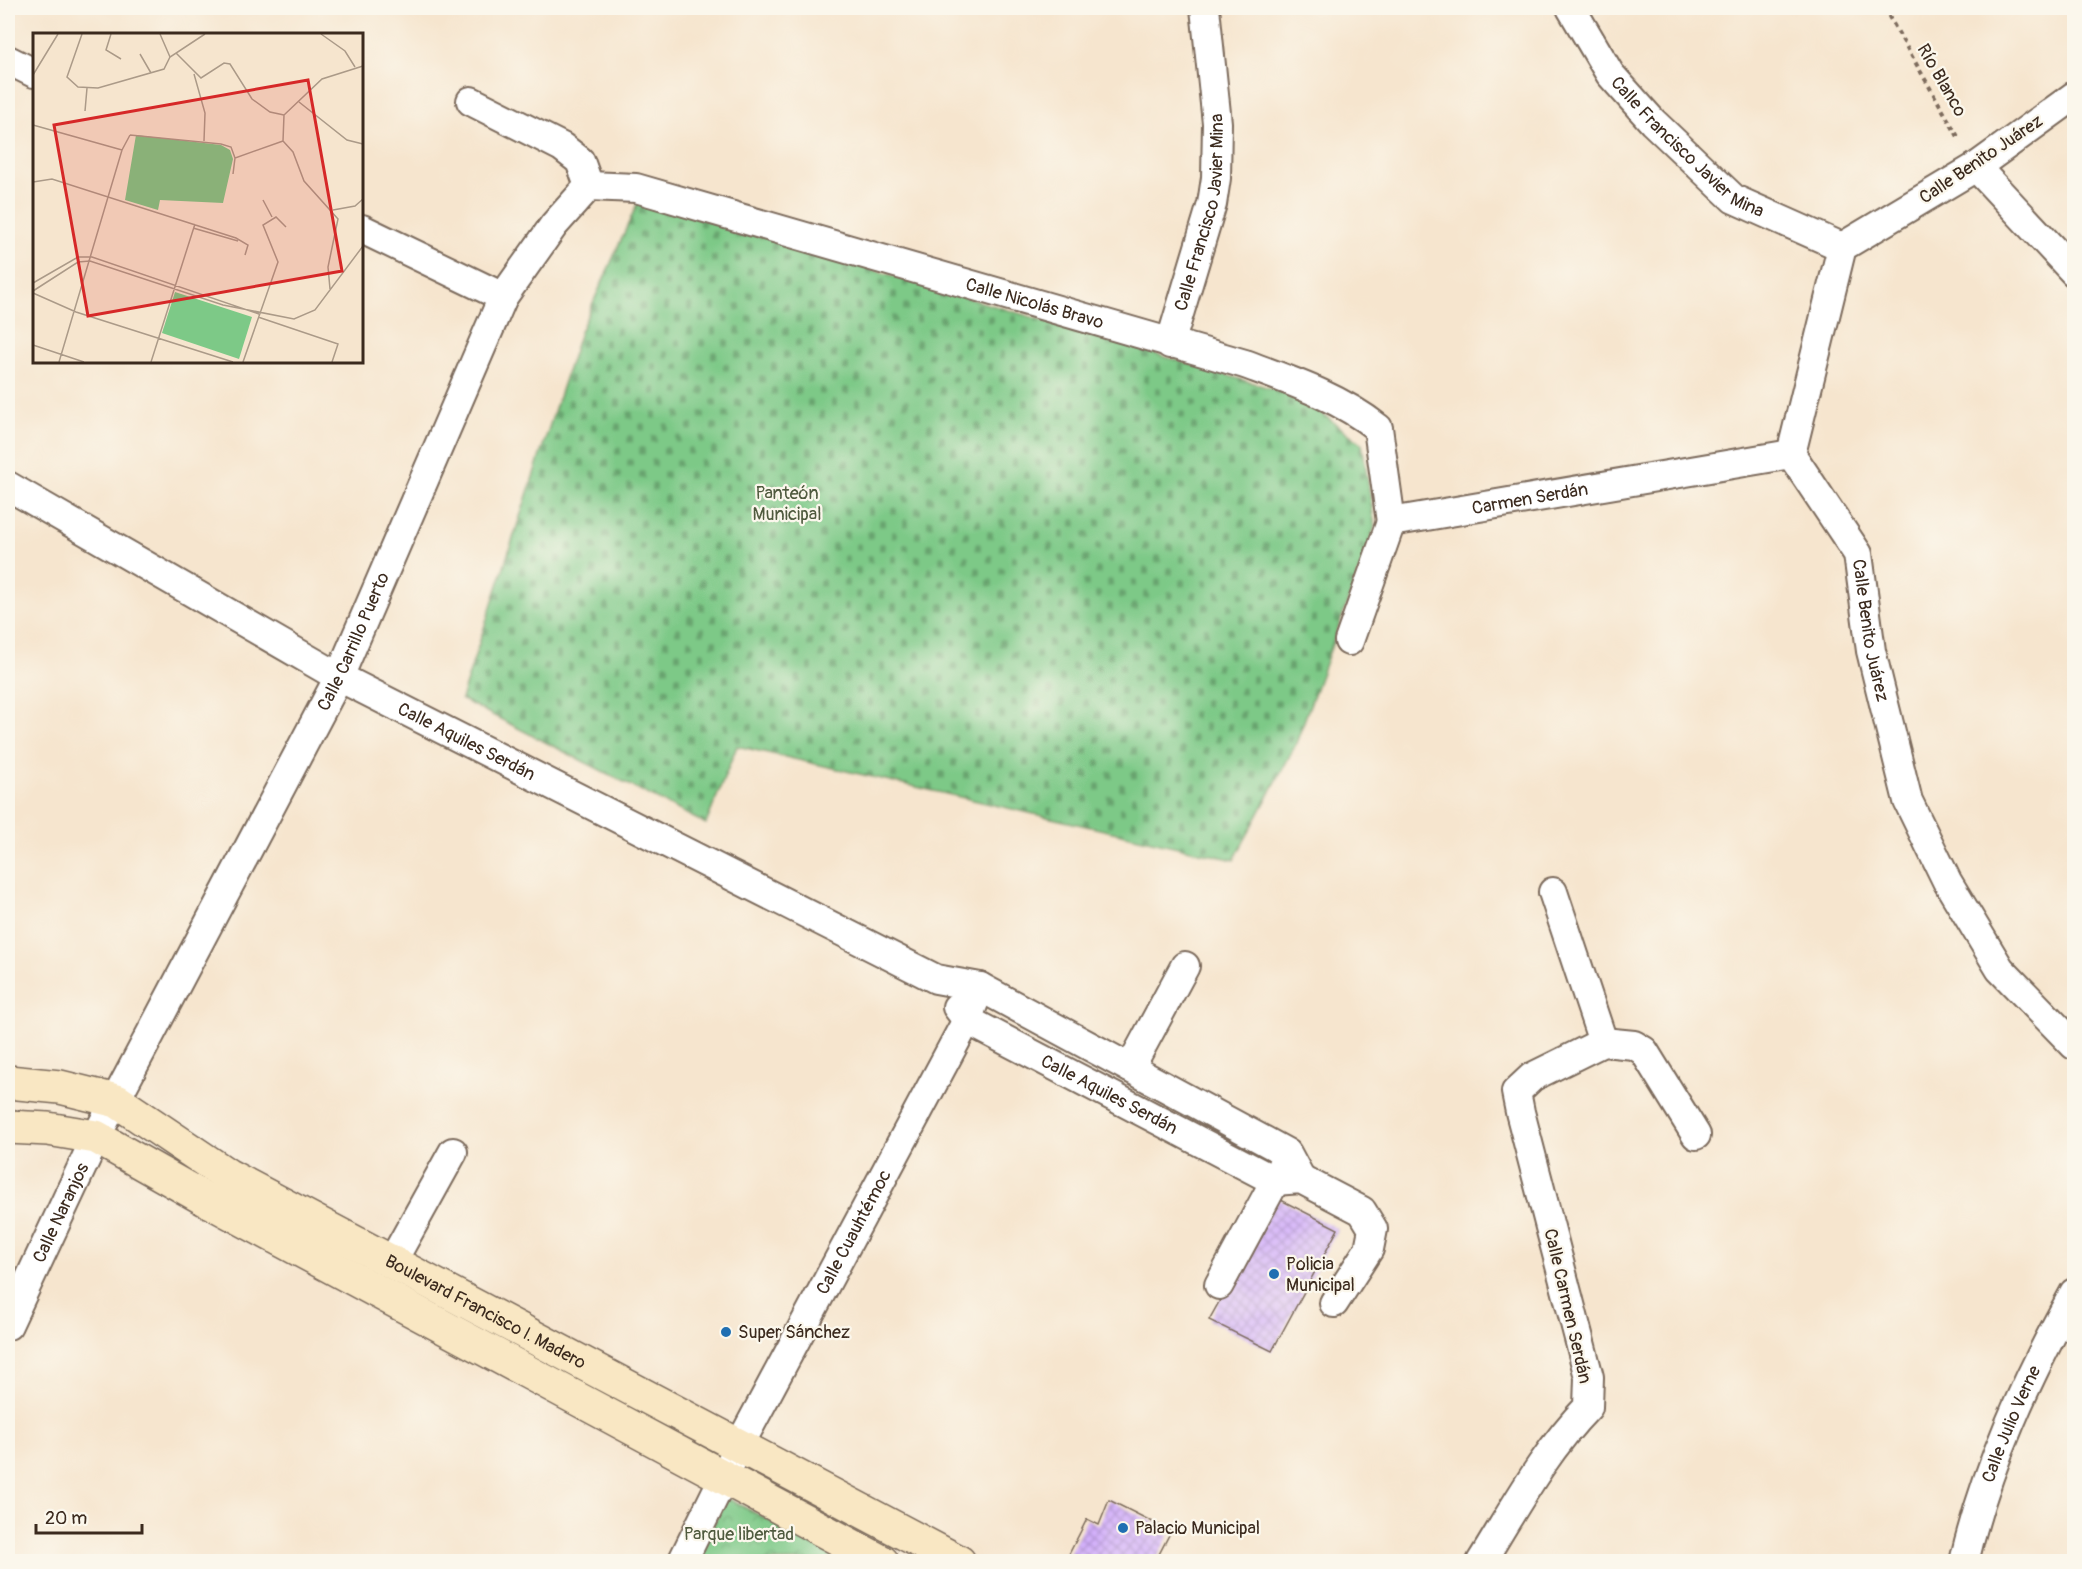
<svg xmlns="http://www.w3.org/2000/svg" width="2082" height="1569" font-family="Pangolin,sans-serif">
<defs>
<pattern id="cemetery-stones" width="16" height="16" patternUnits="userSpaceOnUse" patternTransform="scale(1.5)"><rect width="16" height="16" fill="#7dc987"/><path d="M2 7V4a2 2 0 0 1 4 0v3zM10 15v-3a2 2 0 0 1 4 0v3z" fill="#68a36e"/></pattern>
<pattern id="park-crowns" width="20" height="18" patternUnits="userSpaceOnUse" patternTransform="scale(1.5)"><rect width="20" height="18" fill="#7dc987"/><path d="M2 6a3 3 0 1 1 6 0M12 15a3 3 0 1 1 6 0" fill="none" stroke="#68a36e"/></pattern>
<pattern id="building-cross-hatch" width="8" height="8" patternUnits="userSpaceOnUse" patternTransform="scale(1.5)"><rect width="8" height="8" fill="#d3b0fb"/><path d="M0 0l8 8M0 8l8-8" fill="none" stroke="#ac8fcb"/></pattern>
</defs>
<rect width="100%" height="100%" fill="#fbf7ec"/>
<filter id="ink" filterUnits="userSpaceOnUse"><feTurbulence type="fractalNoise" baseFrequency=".0167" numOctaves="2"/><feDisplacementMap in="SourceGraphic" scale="12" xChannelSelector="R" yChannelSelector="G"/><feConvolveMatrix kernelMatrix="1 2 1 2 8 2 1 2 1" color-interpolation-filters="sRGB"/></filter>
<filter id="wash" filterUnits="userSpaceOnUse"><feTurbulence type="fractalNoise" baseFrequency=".008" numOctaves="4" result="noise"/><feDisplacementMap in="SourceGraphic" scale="24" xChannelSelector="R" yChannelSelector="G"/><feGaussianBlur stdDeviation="1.35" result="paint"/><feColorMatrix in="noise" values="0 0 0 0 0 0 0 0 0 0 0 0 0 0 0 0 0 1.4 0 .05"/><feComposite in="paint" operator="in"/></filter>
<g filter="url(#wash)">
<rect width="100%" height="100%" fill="#f6e5ce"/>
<path fill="url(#cemetery-stones)" stroke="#5c7a52" stroke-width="1.5" d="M 639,200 L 1300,397 L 1362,444 L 1375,527 L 1295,746 L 1234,860 L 737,746 L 706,824 L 461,699 L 580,332 Z"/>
<path fill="url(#park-crowns)" stroke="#5c7a52" stroke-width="1.5" d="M 727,1498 L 847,1561 L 694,1562 Z"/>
<g id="blocks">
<path fill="url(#building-cross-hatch)" d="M 1277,1198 L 1338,1229 L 1272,1351 L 1209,1320 Z
M 1109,1500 L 1171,1531 L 1155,1562 L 1065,1562 L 1087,1519 L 1099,1525 Z"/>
</g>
</g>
<g filter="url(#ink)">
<use href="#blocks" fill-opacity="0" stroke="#7c6b5c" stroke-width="1.5"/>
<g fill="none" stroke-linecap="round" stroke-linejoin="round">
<g stroke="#7c6b5c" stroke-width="32">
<g id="street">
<path id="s1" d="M 1571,8 L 1610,74 L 1653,122 L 1734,199 L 1842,247"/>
<path d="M 8,60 L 34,73"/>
<path id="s2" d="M 2074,96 L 1976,167 L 1842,247 L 1791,454 L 1858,554 L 1871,651 L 1908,801 L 1947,881 L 2000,969 L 2074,1045"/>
<path d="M 471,101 L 562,147 L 580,161 L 589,186"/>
<path d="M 1976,167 L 2074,272"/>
<path id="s3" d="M 589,186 L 636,188 L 1245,364 C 1291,381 1339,397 1378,428 L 1391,522"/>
<path d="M 362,229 L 503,297"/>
<path id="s4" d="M 1170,344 L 1212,204 L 1216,178 L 1217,123 L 1205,8"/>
<path id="s5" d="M 8,486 L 339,677 L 936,979 L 980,987 L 1287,1153 L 1301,1179"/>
<path id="s6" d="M 1349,641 L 1391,522 L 1791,454"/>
<path d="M 1553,892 L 1603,1042"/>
<path id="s7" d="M 957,1007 L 967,1020 L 1275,1181 L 1301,1179 L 1362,1211 L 1373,1229 L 1369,1249 L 1334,1303"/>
<path d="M 1130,1068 L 1185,966"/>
<path d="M 392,1262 L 453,1152"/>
<path d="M 1219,1285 L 1275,1181 L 1283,1163"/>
<path id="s8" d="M 8,1325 L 96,1137 L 339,677 L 503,297 L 554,225 L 589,186"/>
<path id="s9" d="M 682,1562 L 739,1446 L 967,1020 L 980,987"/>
<path d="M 1481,1562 C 1514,1509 1544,1452 1588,1407 L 1589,1377 L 1520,1112 L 1516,1092 L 1532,1077 L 1603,1042 L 1634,1045 L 1644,1051 L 1696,1135"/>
<path id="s10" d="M 1964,1562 C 1986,1467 2027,1378 2074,1293"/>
</g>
</g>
<g stroke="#7c6b5c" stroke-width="36">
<g id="secondary">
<path id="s11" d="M 8,1082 L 60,1087 L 117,1101 L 227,1175 L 959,1562"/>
<path d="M 8,1127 L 48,1129 L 96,1137 L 207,1200 L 882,1562"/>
</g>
</g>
<path stroke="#7c6b5c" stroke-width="4" stroke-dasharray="4.5 4.5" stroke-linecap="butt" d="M 1884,8 L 1960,140"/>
<use href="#street" stroke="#fff" stroke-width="28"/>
<use href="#secondary" stroke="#f9e7c3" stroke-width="33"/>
</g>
</g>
<g fill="#1f6fb2" stroke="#fbf7ec" stroke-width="2">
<circle cx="1274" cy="1274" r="6"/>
<circle cx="726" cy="1332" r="6"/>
<circle cx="1123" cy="1528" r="6"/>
</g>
<g text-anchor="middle" stroke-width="4.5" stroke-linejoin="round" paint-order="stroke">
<g font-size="18" fill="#3b2a1e" stroke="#fbf7ec">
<text transform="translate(1942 80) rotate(60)" y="6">Río Blanco</text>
<text dy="6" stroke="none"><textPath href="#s1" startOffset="184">Calle Francisco Javier Mina</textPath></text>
<text transform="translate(1981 159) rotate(-34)" y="6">Calle Benito Juárez</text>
<text dy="6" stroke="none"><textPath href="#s4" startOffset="136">Calle Francisco Javier Mina</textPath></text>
<text dy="6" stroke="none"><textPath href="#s3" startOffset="462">Calle Nicolás Bravo</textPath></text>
<text dy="6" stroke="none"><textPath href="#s6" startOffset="267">Carmen Serdán</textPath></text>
<text dy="6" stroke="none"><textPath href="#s2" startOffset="688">Calle Benito Juárez</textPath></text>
<text dy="6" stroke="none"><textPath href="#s8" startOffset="766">Calle Carrillo Puerto</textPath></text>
<text dy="6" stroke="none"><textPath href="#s5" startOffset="525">Calle Aquiles Serdán</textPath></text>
<text dy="6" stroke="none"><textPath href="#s7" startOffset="177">Calle Aquiles Serdán</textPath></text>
<text dy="6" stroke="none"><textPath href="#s8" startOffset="124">Calle Naranjos</textPath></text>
<text dy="6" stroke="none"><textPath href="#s9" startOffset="372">Calle Cuauhtémoc</textPath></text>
<text transform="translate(1568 1306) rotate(77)" y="6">Calle Carmen Serdán</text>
<text dy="6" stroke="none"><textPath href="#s11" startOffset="536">Boulevard Francisco I. Madero</textPath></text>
<text dy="6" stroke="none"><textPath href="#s10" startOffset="146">Calle Julio Verne</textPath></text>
</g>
<g font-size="18" fill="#4f5a3e" stroke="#fbf7ec">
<text x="787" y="499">Panteón<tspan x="787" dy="21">Municipal</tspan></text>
<text x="739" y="1540">Parque libertad</text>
</g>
<g font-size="18" fill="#3b2a1e" stroke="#fbf7ec" text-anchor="start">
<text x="1286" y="1270">Policia<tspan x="1286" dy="21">Municipal</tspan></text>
<text x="738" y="1338">Super Sánchez</text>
<text x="1135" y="1534">Palacio Municipal</text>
</g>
</g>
<g transform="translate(33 33)">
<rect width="330" height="330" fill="#f6e5ce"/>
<path d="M 103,102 L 188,112 L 197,117 L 200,126 L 190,170 L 127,167 L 125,177 L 92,167 Z" fill="#7dc987"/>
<path d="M 142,259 L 219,284 L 206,326 L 129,300 Z" fill="#7dc987"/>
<path fill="none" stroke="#ab9a88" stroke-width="1.5" d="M 49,1 L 34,44 L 45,54 L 65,55 L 131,36 L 137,24 L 172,1M 78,1 L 73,17 L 88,26M 127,1 L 137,24M 288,1 L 312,18 L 322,34M 143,20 L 168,45 L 191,30 L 197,31 L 219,66 L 237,79 L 251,82M 107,21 L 118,40M 161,41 L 172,80 L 171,108M 0,42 L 25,1M 266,69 L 314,107 L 330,111M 52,78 L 54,55M 0,92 L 89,117M 97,102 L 188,111 L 198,114 L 202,125M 200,141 L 202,125 L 250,108M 0,149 L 19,146 L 203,205 L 215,212 L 212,222M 230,167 L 239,184M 300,177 L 322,173 L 330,166M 160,195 L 205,208M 0,250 L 45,224 L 59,224 L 226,281M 297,256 L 295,234 L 305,186 L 271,148 L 260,119 L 250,108 L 251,82 L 289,46 L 330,33M 0,258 L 45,229 L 57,228 L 190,272 L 261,286 L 282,277 L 330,213M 0,260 L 43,279 L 200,329M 225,284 L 305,311 L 299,329M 0,312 L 51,329M 26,329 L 89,117 L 97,102M 118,329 L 162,191M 210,329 L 245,229 L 230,192 L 243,184 L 253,194"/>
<path fill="#d62828" fill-opacity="0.15" stroke="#d62828" stroke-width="3" d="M 275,47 L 309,238 L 55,283 L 21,92 Z"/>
<rect width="330" height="330" fill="none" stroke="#3b2a1e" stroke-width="3"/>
</g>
<rect width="2082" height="1569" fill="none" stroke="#fbf7ec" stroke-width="30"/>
<path d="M36 1524v9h106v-9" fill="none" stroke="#3b2a1e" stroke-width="3"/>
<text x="45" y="1524" font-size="18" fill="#3b2a1e" stroke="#fbf7ec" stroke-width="4.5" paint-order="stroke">20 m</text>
</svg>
